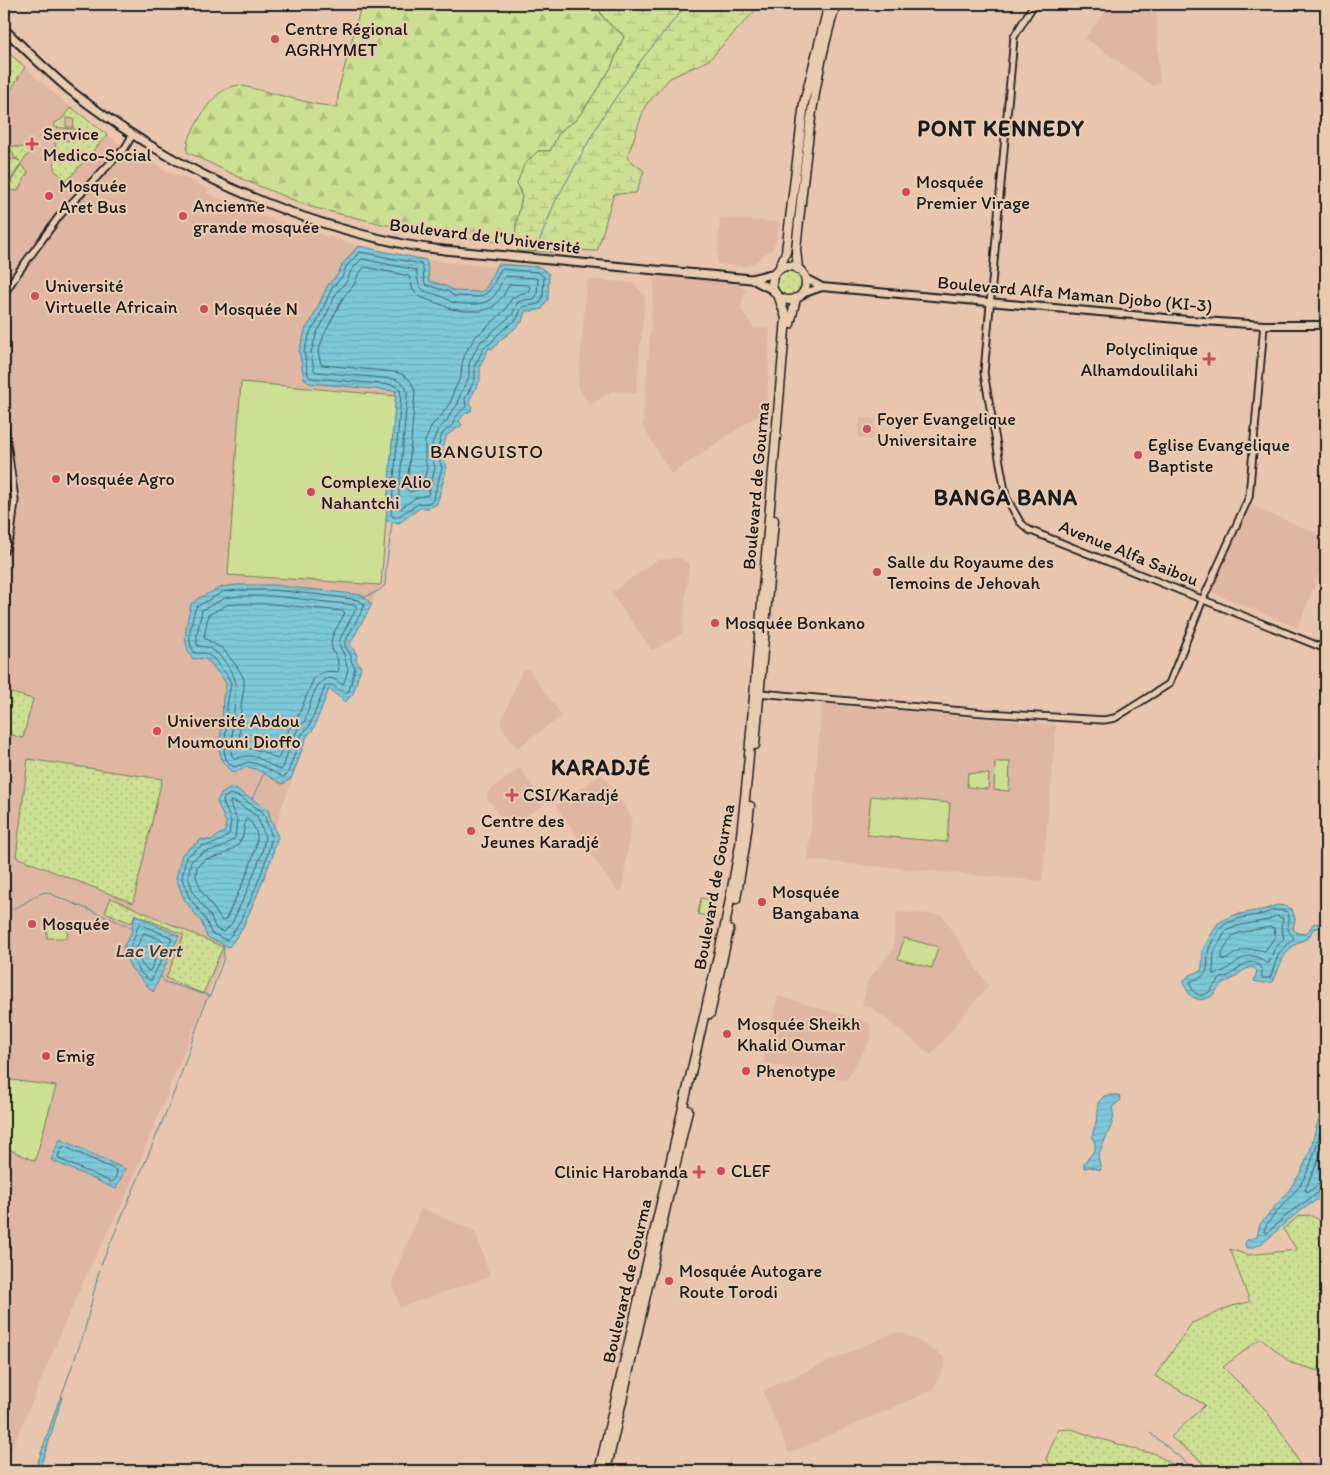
<svg xmlns="http://www.w3.org/2000/svg" width="1330" height="1475" font-family="Itim,sans-serif">
<defs>
<pattern id="grass-dots" width="8" height="8" patternUnits="userSpaceOnUse" patternTransform="scale(1.25)"><rect width="8" height="8" fill="#cddf93"/><path d="M2 2h.1M6 6h.1" fill="none" stroke="#afbf7e" stroke-width="1.8" stroke-linecap="round"/></pattern>
<pattern id="forest-firs" width="22" height="20" patternUnits="userSpaceOnUse" patternTransform="scale(1.25)"><rect width="22" height="20" fill="#cddf93"/><path d="M5 1l3.5 6h-7zM16 11l3.5 6h-7z" fill="#afbf7e"/></pattern>
<pattern id="wetland-marsh" width="20" height="14" patternUnits="userSpaceOnUse" patternTransform="scale(1.25)"><rect width="20" height="14" fill="#cddf93"/><path d="M1 5h8M5 5V1M11 12h8M15 12V8" fill="none" stroke="#afbf7e"/></pattern>
<pattern id="water-rules" width="6" height="5" patternUnits="userSpaceOnUse" patternTransform="scale(1.25)"><rect width="6" height="5" fill="#7cc9da"/><path d="M0 2.5h6" fill="none" stroke="#6bacba"/></pattern>
</defs>
<rect width="100%" height="100%" fill="#e8c5ad"/>
<filter id="ink" filterUnits="userSpaceOnUse"><feTurbulence type="fractalNoise" baseFrequency=".02" numOctaves="2"/><feDisplacementMap in="SourceGraphic" scale="10" xChannelSelector="R" yChannelSelector="G"/><feConvolveMatrix kernelMatrix="1 2 1 2 8 2 1 2 1" color-interpolation-filters="sRGB"/></filter>
<g filter="url(#ink)">
<path fill="#deb6a2" d="M 1111,4 L 1155,4 L 1157,22 L 1159,83 L 1153,86 L 1085,38 Z
M 25,67 L 63,101 L 125,148 L 176,176 L 177,174 L 209,189 L 207,193 L 257,215 L 366,248 L 426,260 L 505,268 L 386,517 L 381,585 L 339,656 L 282,806 L 271,845 L 227,946 L 124,1200 L 87,1273 L 61,1332 L 18,1435 L 4,1464 L 4,101 Z
M 720,218 L 779,222 L 777,238 L 772,249 L 753,263 L 744,266 L 717,264 Z
M 655,275 L 735,282 L 746,289 L 740,309 L 754,328 L 770,328 L 767,409 L 671,474 L 643,426 Z
M 587,279 L 633,283 L 645,296 L 636,393 L 612,391 L 590,405 L 578,387 Z
M 860,418 L 875,419 L 873,439 L 858,438 Z
M 1250,505 L 1326,537 L 1326,554 L 1298,628 L 1211,592 Z
M 678,558 L 689,563 L 682,634 L 652,650 L 611,593 L 657,560 Z
M 528,669 L 562,716 L 517,748 L 500,724 L 522,671 Z
M 822,704 L 1056,725 L 1042,881 L 808,860 Z
M 520,768 L 544,804 L 509,828 L 487,798 L 488,792 Z
M 602,774 L 632,818 L 622,891 L 617,891 L 556,806 Z
M 897,912 L 942,915 L 988,986 L 931,1055 L 871,1007 L 862,1005 L 868,980 L 893,949 Z
M 778,996 L 869,1023 L 872,1036 L 846,1081 L 763,1062 Z
M 421,1208 L 475,1231 L 489,1274 L 488,1277 L 400,1307 L 392,1282 Z
M 894,1333 L 904,1333 L 943,1356 L 945,1365 L 933,1390 L 789,1453 L 764,1394 L 764,1390 Z"/>
<path fill="url(#grass-dots)" stroke="#747e58" d="M 4,49 L 25,67 L 4,101 Z
M 71,107 L 107,135 L 67,181 L 54,170 L 56,138 L 68,141 L 70,138 L 76,138 L 77,130 L 73,129 L 74,119 L 66,118 L 66,127 L 72,127 L 72,129 L 54,127 L 55,123 L 62,119 Z
M 10,146 L 28,148 L 30,152 L 22,162 L 4,190 L 4,161 L 15,159 L 20,161 L 14,157 Z
M 21,165 L 28,172 L 18,191 L 6,190 Z
M776 283a13 13 0 1 1 26 0a13 13 0 1 1-26 0Z
M 4,691 L 33,699 L 23,738 L 4,733 Z
M 28,759 L 162,779 L 133,903 L 16,857 Z
M 111,898 L 223,947 L 203,994 L 166,978 L 184,935 L 135,914 L 131,923 L 105,912 Z
M 1309,1215 L 1326,1223 L 1326,1373 L 1291,1363 L 1261,1338 L 1223,1367 L 1264,1408 L 1290,1444 L 1301,1468 L 1300,1471 L 1210,1471 L 1199,1459 L 1171,1437 L 1205,1405 L 1155,1376 L 1192,1323 L 1232,1306 L 1250,1302 L 1230,1249 L 1247,1255 L 1297,1250 L 1283,1229 L 1299,1216 Z
M 1072,1429 L 1094,1437 L 1145,1452 L 1153,1453 L 1184,1471 L 1065,1471 L 1065,1470 L 1052,1466 L 1046,1459 L 1058,1430 Z"/>
<path fill="url(#forest-firs)" stroke="#747e58" d="M 363,4 L 600,4 C 596,17 615,28 624,36 L 611,68 L 585,108 L 575,121 L 565,127 L 558,135 L 550,151 L 538,151 L 518,187 L 522,197 L 516,225 L 515,244 L 440,235 L 408,230 L 311,207 L 249,182 L 187,152 L 187,148 L 189,143 L 187,142 C 199,120 211,89 239,85 L 315,104 L 337,107 L 339,88 L 360,10 Z
M 6,456 C 9,486 14,515 4,544 L 4,457 Z
M 701,898 L 714,901 L 710,917 L 698,914 Z"/>
<path fill="url(#wetland-marsh)" stroke="#747e58" d="M 600,4 L 761,4 L 709,60 L 670,78 L 645,106 L 627,158 L 644,171 L 636,193 L 614,194 C 607,213 604,232 597,251 L 573,250 L 573,253 L 518,251 L 515,244 L 516,225 L 522,197 L 517,183 L 524,165 L 538,151 L 550,151 L 558,135 L 565,127 L 575,121 L 585,108 L 611,68 L 624,36 C 616,28 596,17 600,4 Z"/>
<path fill="#cddf93" stroke="#747e58" d="M 241,382 L 396,396 L 381,585 L 228,575 Z
M 995,762 L 1010,762 L 1009,791 L 994,790 Z
M 968,773 L 989,774 L 988,789 L 967,787 Z
M 871,796 L 950,803 L 947,842 L 867,835 Z
M 47,924 L 68,925 L 67,938 L 47,938 Z
M 904,938 L 938,947 L 932,968 L 898,959 Z
M 4,1079 L 56,1086 L 35,1161 L 4,1147 Z"/>
<path fill="url(#water-rules)" stroke="#56848e" d="M 358,246 L 426,260 L 428,269 L 429,281 L 443,285 L 455,291 L 478,292 L 483,291 L 488,285 L 497,264 L 540,267 L 549,274 L 548,299 L 542,309 L 534,311 L 525,311 L 522,322 L 506,336 L 502,338 L 493,349 L 489,348 L 480,366 L 480,380 L 469,401 L 472,407 L 471,411 L 464,414 L 459,421 L 462,425 L 447,435 L 443,447 L 443,455 L 447,467 L 437,504 L 429,508 L 420,508 L 399,523 L 386,521 L 396,391 L 309,383 L 304,378 L 299,351 L 306,328 L 311,321 L 328,285 L 338,274 L 342,265 Z
M 237,585 L 273,585 L 362,595 L 372,604 L 350,644 L 357,655 L 356,660 L 361,667 L 353,694 L 345,702 L 329,689 L 313,730 L 307,736 L 291,779 L 282,784 L 256,769 L 247,767 L 234,773 C 214,759 220,745 222,724 C 223,715 222,706 223,697 C 224,693 226,689 226,685 C 225,679 218,674 215,669 C 207,658 206,658 193,659 C 180,642 187,623 191,604 L 199,598 L 222,587 Z
M 232,787 L 268,809 L 270,817 L 278,837 L 274,848 L 273,855 L 257,895 L 242,929 L 229,947 L 207,937 L 202,923 L 184,899 L 176,878 L 182,854 L 202,839 C 216,843 214,835 225,832 L 226,822 L 217,802 L 220,795 Z
M 1277,905 L 1285,906 L 1292,909 L 1295,919 L 1293,929 L 1298,933 L 1306,934 L 1314,923 L 1326,925 L 1326,928 L 1320,927 L 1313,929 L 1309,937 L 1293,946 L 1284,956 L 1273,982 L 1264,983 L 1254,981 L 1257,971 L 1253,967 C 1244,968 1239,974 1232,979 C 1229,981 1225,982 1222,984 C 1217,989 1214,996 1208,998 C 1194,1004 1185,992 1184,980 L 1190,975 L 1201,971 L 1202,967 L 1203,949 L 1218,923 L 1234,915 L 1266,909 Z
M 135,915 L 179,936 L 153,992 L 130,967 L 123,948 L 131,933 Z
M 1109,1095 L 1119,1095 L 1121,1100 L 1112,1107 L 1114,1117 L 1111,1126 L 1098,1156 L 1101,1170 L 1090,1167 L 1084,1168 L 1084,1163 L 1095,1150 L 1095,1143 L 1092,1137 L 1098,1114 L 1098,1103 L 1104,1096 Z
M 1326,1102 L 1326,1193 C 1316,1201 1304,1208 1294,1216 C 1280,1225 1263,1250 1246,1248 L 1245,1243 L 1247,1240 L 1257,1237 L 1260,1224 L 1287,1193 L 1301,1172 L 1310,1151 L 1317,1124 Z
M 60,1139 L 125,1169 L 116,1189 L 51,1160 Z
M 62,1397 L 50,1438 L 39,1471 L 35,1471 L 59,1400 Z"/>
<g fill="none" stroke-linecap="round" stroke-linejoin="round">
<path stroke="#426168" stroke-width="1" d="M 360,252 L 421,264 C 425,271 422,279 426,285 L 447,291 L 454,296 L 479,297 L 487,293 L 492,287 L 501,269 L 538,272 L 544,277 L 543,297 L 539,304 L 522,307 L 517,319 L 498,334 L 491,343 L 485,346 L 475,365 L 475,379 L 465,399 L 466,407 L 461,411 L 455,418 L 453,424 L 442,434 L 438,447 L 438,456 L 442,468 L 433,500 L 428,503 L 418,504 L 397,517 L 393,517 L 391,514 L 401,396 L 400,389 L 393,385 L 311,378 L 308,375 L 304,351 L 311,330 L 316,324 L 332,288 L 342,277 L 346,267 Z
M 362,259 L 416,270 C 418,275 417,283 421,288 C 425,293 432,293 438,295 C 444,297 447,300 452,302 C 463,305 482,306 491,299 C 498,293 500,283 505,276 L 535,278 L 538,280 L 537,295 L 534,299 L 524,300 L 518,302 L 512,315 L 494,330 L 488,337 L 481,341 L 473,355 L 469,364 L 469,377 L 459,397 L 458,404 L 450,414 L 447,421 L 438,429 L 432,444 L 432,456 L 435,468 L 428,495 L 415,498 L 401,508 L 398,507 L 398,504 L 407,397 C 408,387 403,382 394,379 L 316,372 L 314,370 L 311,352 L 317,332 L 321,326 L 337,292 L 347,281 L 351,271 Z
M 365,267 L 409,276 L 413,290 L 420,297 L 440,304 L 451,309 L 464,311 L 481,311 L 493,307 L 503,296 L 510,284 L 528,285 L 530,287 L 528,292 L 519,294 L 512,298 L 505,310 L 484,330 L 476,336 L 466,352 L 462,363 L 461,376 L 453,393 L 451,401 L 441,416 L 432,425 L 425,441 L 425,457 L 427,468 L 422,488 L 410,492 L 407,489 L 415,393 C 413,381 407,375 395,372 L 323,365 L 321,364 L 318,352 L 324,335 L 344,296 L 354,285 L 358,275 Z
M 238,590 L 273,590 L 322,595 L 359,600 L 365,605 L 345,642 L 345,646 L 351,655 L 351,661 L 355,668 L 349,691 L 344,694 C 338,690 332,681 325,687 L 309,727 L 302,734 L 287,775 L 283,777 L 258,764 L 248,762 L 234,767 L 230,764 L 226,759 L 224,751 L 227,721 L 227,706 L 231,683 L 227,675 L 213,658 L 205,653 L 195,653 C 185,642 192,620 196,607 L 223,592 Z
M 239,596 L 273,596 L 355,605 L 357,607 L 339,641 C 339,648 343,651 345,657 C 346,662 346,665 348,669 L 344,683 L 342,684 C 336,680 331,676 324,680 C 313,685 309,711 304,722 C 302,725 299,727 297,731 C 290,742 287,756 283,768 L 281,770 C 262,763 258,750 235,759 L 232,756 L 231,751 L 236,682 C 232,671 220,652 209,648 C 204,646 201,647 197,645 L 197,635 L 202,610 L 225,598 Z
M 240,604 L 272,604 L 342,611 L 345,613 L 333,634 L 331,642 L 332,649 L 337,658 L 339,670 L 337,672 C 327,670 319,672 313,680 L 297,719 L 289,729 L 279,757 L 277,759 L 262,751 L 239,747 L 241,707 L 244,687 L 244,679 L 238,668 L 223,649 L 204,638 L 208,615 L 227,605 Z
M 231,794 L 240,797 L 263,812 L 272,837 C 270,843 269,850 267,856 C 262,874 240,930 226,940 L 211,933 L 206,920 L 189,897 L 182,878 L 186,857 L 203,845 C 213,846 221,841 229,834 L 231,821 L 223,802 L 224,798 Z
M 231,801 L 237,803 L 257,816 L 265,837 L 262,853 L 247,891 L 232,923 L 224,932 L 216,929 L 211,917 L 194,894 L 188,877 L 191,861 L 204,852 L 221,848 L 235,838 L 237,820 L 230,804 Z
M 247,819 C 252,821 258,833 257,839 C 253,867 237,894 226,919 L 222,921 L 201,890 L 196,876 L 197,866 L 206,859 L 223,855 L 237,846 L 243,836 L 245,821 Z
M 1274,910 L 1284,911 L 1288,912 C 1292,926 1282,924 1294,938 L 1279,953 L 1270,978 L 1262,978 C 1261,975 1263,970 1260,967 C 1251,955 1238,969 1230,975 C 1226,977 1222,977 1219,980 C 1215,983 1213,988 1209,992 C 1199,1000 1191,991 1190,982 C 1194,979 1200,979 1204,975 C 1210,969 1206,957 1209,949 C 1210,945 1219,929 1223,926 C 1236,915 1259,918 1274,910 Z
M 1276,916 L 1283,918 L 1281,927 L 1284,938 L 1274,950 L 1269,963 L 1266,963 C 1243,942 1233,974 1213,974 L 1214,952 L 1226,931 L 1237,926 L 1268,920 Z
M 140,924 L 170,937 L 172,939 L 151,981 C 139,975 134,962 129,949 L 136,934 L 138,925 Z
M 1271,927 L 1274,928 L 1275,937 L 1265,951 C 1245,947 1242,949 1225,960 L 1222,959 L 1222,953 L 1232,936 L 1239,933 Z
M 144,933 L 162,940 L 163,942 L 151,969 L 149,971 C 141,967 139,958 136,949 Z
M 1326,1113 C 1317,1139 1314,1167 1297,1189 C 1290,1198 1264,1223 1264,1232 L 1267,1233 L 1289,1213 L 1322,1190 L 1326,1189
M 1326,1133 L 1320,1156 L 1305,1190 L 1308,1192 L 1319,1184 L 1326,1183
M 65,1147 L 116,1170 L 117,1173 L 114,1181 L 111,1182 L 59,1159 L 58,1156 L 62,1148 Z"/>
<path stroke="#56848e" stroke-width="1" d="M 535,252 L 555,202 L 603,116 L 642,59 L 687,4
M 363,598 L 380,590 L 385,585 L 386,569 L 392,523
M 252,799 L 264,773
M 4,910 C 21,911 30,895 46,892 L 133,928
M 160,975 L 165,982 L 210,996
M 101,1265 L 158,1132 L 179,1080 L 206,1000 L 210,996 L 224,958 L 223,944
M 61,1397 L 84,1333 L 99,1271
M 1150,1433 L 1197,1471"/>
<g stroke="#1c1c1c" stroke-width="9">
<path id="tertiary" d="M 1034,4 L 1014,37 L 984,373 L 1006,497 L 1020,522 L 1029,530 L 1326,649
M 4,294 L 17,274 L 60,215 L 125,148 L 133,134
M 4,421 L 15,500 L 11,534 L 4,552
M 759,693 L 985,713 L 1104,720 L 1115,718 L 1169,684 L 1203,599 L 1249,497 L 1264,325"/>
</g>
<g stroke="#1c1c1c" stroke-width="10">
<path id="secondary" d="M 805,278 L 822,287 L 1188,320 L 1264,325 L 1326,325
M 802,294 L 822,287"/>
</g>
<g stroke="#1c1c1c" stroke-width="11">
<path id="primary" d="M 4,29 C 26,50 48,72 71,91 C 167,166 280,218 399,243 C 414,247 429,248 444,250 L 751,279 L 775,273
M 752,279 L 773,290"/>
</g>
<g stroke="#1c1c1c" stroke-width="11">
<path id="trunk" d="M772 283a17 17 0 1 1 34 0a17 17 0 1 1-34 0Z
M 779,269 L 786,252 L 804,103 L 829,4
M 798,269 L 796,249 C 805,167 811,83 836,4
M 790,324 L 796,298
M 755,745 L 774,520
M 736,899 L 745,846 L 750,806
M 710,1014 L 729,930
M 599,1471 L 725,926 L 740,845 L 747,779 L 786,318 L 779,297
M 606,1471 L 688,1110"/>
</g>
<use href="#tertiary" stroke="#e9ccb0" stroke-width="5.5"/>
<use href="#secondary" stroke="#e9ccb0" stroke-width="6"/>
<use href="#primary" stroke="#e9ccb0" stroke-width="7"/>
<use href="#trunk" stroke="#e9ccb0" stroke-width="8"/>
</g>
</g>
<g fill="#d1495b" stroke="#e9ccb0" stroke-width="2">
<circle cx="275" cy="39" r="5"/>
<path d="M29.5 136.5h5v5h5v5h-5v5h-5v-5h-5v-5h5z"/>
<circle cx="906" cy="192" r="5"/>
<circle cx="49" cy="196" r="5"/>
<circle cx="183" cy="216" r="5"/>
<circle cx="35" cy="296" r="5"/>
<circle cx="204" cy="309" r="5"/>
<path d="M1206.5 351.5h5v5h5v5h-5v5h-5v-5h-5v-5h5z"/>
<circle cx="867" cy="429" r="5"/>
<circle cx="1138" cy="455" r="5"/>
<circle cx="56" cy="479" r="5"/>
<circle cx="311" cy="492" r="5"/>
<circle cx="877" cy="572" r="5"/>
<circle cx="715" cy="623" r="5"/>
<circle cx="157" cy="731" r="5"/>
<path d="M509.5 787.5h5v5h5v5h-5v5h-5v-5h-5v-5h5z"/>
<circle cx="471" cy="831" r="5"/>
<circle cx="762" cy="902" r="5"/>
<circle cx="32" cy="924" r="5"/>
<circle cx="727" cy="1034" r="5"/>
<circle cx="46" cy="1056" r="5"/>
<circle cx="746" cy="1071" r="5"/>
<circle cx="721" cy="1171" r="5"/>
<path d="M696.5 1164.5h5v5h5v5h-5v5h-5v-5h-5v-5h5z"/>
<circle cx="669" cy="1281" r="5"/>
</g>
<g text-anchor="middle" stroke-width="4.5" stroke-linejoin="round" paint-order="stroke">
<g font-size="18" fill="#1c1c1c" stroke="#e9ccb0" text-anchor="start">
<text x="285" y="35">Centre Régional<tspan x="285" dy="21">AGRHYMET</tspan></text>
<text x="43" y="140">Service<tspan x="43" dy="21">Medico-Social</tspan></text>
<text x="916" y="188">Mosquée<tspan x="916" dy="21">Premier Virage</tspan></text>
<text x="59" y="192">Mosquée<tspan x="59" dy="21">Aret Bus</tspan></text>
<text x="193" y="212">Ancienne<tspan x="193" dy="21">grande mosquée</tspan></text>
<text x="45" y="292">Université<tspan x="45" dy="21">Virtuelle Africain</tspan></text>
<text x="214" y="315">Mosquée N</text>
<text x="1198" y="355" text-anchor="end">Polyclinique<tspan x="1198" dy="21">Alhamdoulilahi</tspan></text>
<text x="877" y="425">Foyer Evangelique<tspan x="877" dy="21">Universitaire</tspan></text>
<text x="1148" y="451">Eglise Evangelique<tspan x="1148" dy="21">Baptiste</tspan></text>
<text x="66" y="485">Mosquée Agro</text>
<text x="321" y="488">Complexe Alio<tspan x="321" dy="21">Nahantchi</tspan></text>
<text x="887" y="568">Salle du Royaume des<tspan x="887" dy="21">Temoins de Jehovah</tspan></text>
<text x="725" y="629">Mosquée Bonkano</text>
<text x="167" y="727">Université Abdou<tspan x="167" dy="21">Moumouni Dioffo</tspan></text>
<text x="523" y="801">CSI/Karadjé</text>
<text x="481" y="827">Centre des<tspan x="481" dy="21">Jeunes Karadjé</tspan></text>
<text x="772" y="898">Mosquée<tspan x="772" dy="21">Bangabana</tspan></text>
<text x="42" y="930">Mosquée</text>
<text x="737" y="1030">Mosquée Sheikh<tspan x="737" dy="21">Khalid Oumar</tspan></text>
<text x="56" y="1062">Emig</text>
<text x="756" y="1077">Phenotype</text>
<text x="731" y="1177">CLEF</text>
<text x="688" y="1178" text-anchor="end">Clinic Harobanda</text>
<text x="679" y="1277">Mosquée Autogare<tspan x="679" dy="21">Route Torodi</tspan></text>
</g>
<g font-size="18" fill="#1c1c1c" stroke="#e9ccb0">
<text transform="translate(485 236) rotate(7)" y="6">Boulevard de l'Université</text>
<text transform="translate(1075 294) rotate(5)" y="6">Boulevard Alfa Maman Djobo (KI-3)</text>
<text transform="translate(756 486) rotate(-85)" y="6">Boulevard de Gourma</text>
<text transform="translate(1129 553) rotate(22)" y="6">Avenue Alfa Saibou</text>
<text transform="translate(714 887) rotate(-80)" y="6">Boulevard de Gourma</text>
<text transform="translate(627 1281) rotate(-77)" y="6">Boulevard de Gourma</text>
</g>
<g font-size="19" letter-spacing="1" fill="#1c1c1c" stroke="#e9ccb0">
<text x="487" y="458">BANGUISTO</text>
</g>
<g font-size="19" font-style="italic" fill="#2f3f42" stroke="#e9ccb0">
<text x="148" y="957">Lac Vert</text>
</g>
<g font-size="22" font-weight="bold" letter-spacing="1" fill="#1c1c1c" stroke="#e9ccb0">
<text x="1001" y="136">PONT KENNEDY</text>
<text x="1006" y="505">BANGA BANA</text>
<text x="601" y="775">KARADJÉ</text>
</g>
</g>
<rect width="1330" height="1475" fill="none" stroke="#e9ccb0" stroke-width="20"/>
<rect x="10" y="10" width="1310" height="1455" fill="none" stroke="#1c1c1c" stroke-width="2" filter="url(#ink)"/>
</svg>
